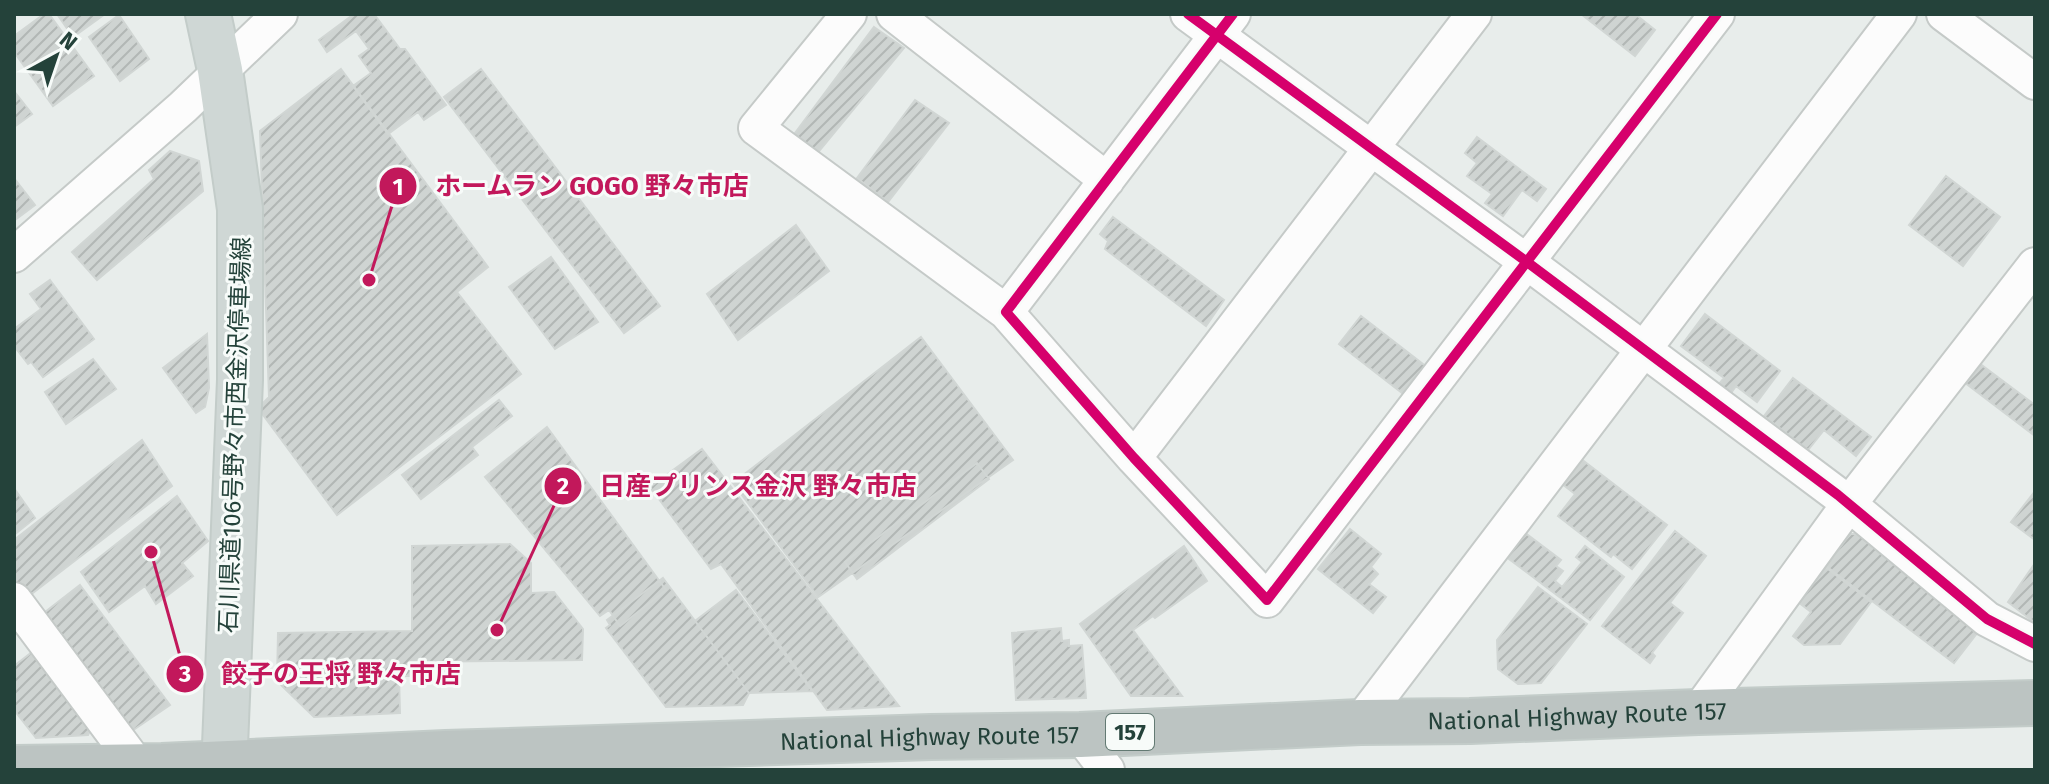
<svg xmlns="http://www.w3.org/2000/svg" width="2049" height="784" font-family="'Fira Sans','Noto Sans JP',sans-serif">
<defs>
<pattern id="building-hatch" width="6" height="6" patternUnits="userSpaceOnUse" patternTransform="scale(2)"><rect width="6" height="6" fill="#cfd4d2"/><path d="M-1 1l2-2M0 6l6-6M5 7l2-2" fill="none" stroke="#b2b7b5"/></pattern>
</defs>
<rect width="100%" height="100%" fill="#e8edeb"/>
<path fill="url(#building-hatch)" stroke="#d1d6d4" stroke-width="2" d="M 44,14 L 49,14 L 94,76 L 53,106 L 14,52 L 14,36 Z
M 57,14 L 105,14 L 73,37 Z
M 354,14 L 374,14 L 400,49 L 405,49 L 446,105 L 424,120 L 418,112 L 388,134 L 353,86 L 371,73 L 359,56 L 369,49 L 356,31 L 327,52 L 319,40 Z
M 1581,14 L 1635,14 L 1655,30 L 1635,56 Z
M 119,15 L 149,59 L 120,81 L 89,37 Z
M 874,27 L 904,48 L 815,156 L 792,137 Z
M 341,69 L 488,267 L 457,292 L 521,374 L 337,515 L 258,408 L 269,397 L 260,131 Z
M 481,69 L 660,306 L 624,333 L 444,97 Z
M 14,91 L 32,114 L 14,127 Z
M 915,100 L 949,123 L 888,202 L 857,178 Z
M 1477,137 L 1546,189 L 1537,201 L 1522,190 L 1503,216 L 1485,203 L 1492,194 L 1467,176 L 1477,163 L 1465,153 Z
M 170,151 L 199,161 L 203,191 L 97,280 L 72,252 L 154,179 L 149,170 Z
M 1946,176 L 2000,217 L 1963,266 L 1909,225 Z
M 14,178 L 35,205 L 15,220 L 14,218 Z
M 1113,217 L 1224,300 L 1206,326 L 1105,249 L 1108,241 L 1100,234 Z
M 796,225 L 829,271 L 738,340 L 707,294 Z
M 551,257 L 598,322 L 555,349 L 509,287 Z
M 50,280 L 94,339 L 43,377 L 31,362 L 28,364 L 14,346 L 14,329 L 41,309 L 30,294 Z
M 1705,314 L 1780,371 L 1757,402 L 1736,386 L 1731,393 L 1719,384 L 1724,378 L 1681,346 Z
M 1361,316 L 1428,368 L 1406,396 L 1339,344 Z
M 207,334 L 209,388 L 205,407 L 196,413 L 163,368 Z
M 921,337 L 1013,460 L 818,597 L 733,483 Z
M 93,359 L 116,389 L 66,424 L 45,392 Z
M 1979,363 L 2035,405 L 2035,436 L 1964,382 Z
M 1793,378 L 1871,437 L 1856,456 L 1824,430 L 1808,450 L 1764,416 Z
M 499,400 L 512,416 L 472,447 L 478,455 L 421,499 L 402,475 Z
M 547,427 L 666,590 L 620,626 L 609,610 L 600,616 L 485,477 Z
M 142,440 L 172,486 L 25,599 L 14,581 L 14,540 Z
M 702,449 L 899,706 L 827,710 L 721,564 L 711,569 L 650,487 Z
M 1576,455 L 1667,525 L 1632,569 L 1613,554 L 1611,557 L 1558,516 L 1575,494 L 1557,480 Z
M 977,463 L 989,479 L 857,579 L 845,562 Z
M 14,488 L 35,518 L 14,535 Z
M 2035,491 L 2035,540 L 2011,522 Z
M 177,496 L 208,541 L 182,563 L 193,576 L 156,604 L 145,586 L 109,612 L 81,572 Z
M 1350,529 L 1381,554 L 1371,567 L 1378,574 L 1369,584 L 1386,597 L 1373,613 L 1318,569 Z
M 1520,529 L 1561,560 L 1556,566 L 1563,571 L 1555,581 L 1562,587 L 1582,562 L 1576,557 L 1585,546 L 1624,577 L 1590,620 L 1501,553 Z
M 1675,531 L 1706,556 L 1670,603 L 1683,613 L 1652,653 L 1655,656 L 1650,663 L 1602,626 Z
M 1850,534 L 1869,534 L 1985,623 L 1954,663 L 1826,566 Z
M 510,544 L 531,563 L 531,593 L 554,592 L 583,629 L 582,660 L 414,662 L 415,676 L 399,676 L 400,713 L 314,717 L 277,681 L 278,633 L 412,631 L 412,546 Z
M 1184,546 L 1207,581 L 1155,618 L 1153,616 L 1133,630 L 1182,696 L 1131,696 L 1080,624 Z
M 2035,563 L 2035,623 L 2008,602 Z
M 1824,566 L 1871,602 L 1840,644 L 1804,645 L 1793,636 L 1811,612 L 1798,602 Z
M 663,578 L 749,693 L 743,705 L 666,707 L 606,628 L 610,625 L 607,620 Z
M 80,585 L 170,705 L 129,733 L 40,616 Z
M 1538,587 L 1587,624 L 1541,683 L 1518,684 L 1498,669 L 1497,640 Z
M 736,590 L 812,691 L 749,693 L 695,621 Z
M 1061,628 L 1062,641 L 1069,640 L 1069,646 L 1082,645 L 1086,698 L 1016,700 L 1012,633 Z
M 36,649 L 93,724 L 88,735 L 36,738 L 14,710 L 14,666 Z"/>
<g fill="none" stroke-linecap="round" stroke-linejoin="round">
<g stroke="#c5cac8" stroke-width="38">
<path id="minor" d="M 849,14 L 756,128 L 1006,312
M 894,14 L 1107,180
M 1188,14 L 1527,262 L 1838,495 L 1987,619 L 2035,644
M 1233,14 L 1006,312 L 1134,458 L 1267,600 L 1717,14
M 1944,14 L 2035,82
M 14,255 L 183,107 L 280,14
M 1134,458 L 1474,14
M 14,600 L 137,765
M 1698,712 L 1849,504 L 2035,265
M 1360,722 L 1899,14
M 1080,735 L 1107,770"/>
</g>
<g stroke="#c3ccc9" stroke-width="48">
<path id="major" d="M 208,14 L 220,70 L 240,209 L 240,380 L 224,770"/>
</g>
<g stroke="#c3ccc9" stroke-width="48">
<g id="highway">
<path id="s1" d="M 14,768 L 162,766 L 446,753 L 931,737 L 1080,735 L 1360,722 L 1470,721 L 1698,712 L 2035,703"/>
</g>
</g>
<use href="#minor" stroke="#fcfcfc" stroke-width="34"/>
<use href="#major" stroke="#cfd7d5" stroke-width="44"/>
<use href="#highway" stroke="#bcc4c2" stroke-width="44"/>
<g stroke="#f7fbf9" stroke-width="15">
<path id="cycleway" d="M 1188,14 L 1527,262 L 1838,495 L 1987,619 L 2035,644
M 1233,14 L 1006,312 L 1134,458 L 1267,600 L 1717,14"/>
</g>
<use href="#cycleway" stroke="#d6006c" stroke-width="10"/>
</g>
<g text-anchor="middle" stroke-width="6" stroke-linejoin="round" paint-order="stroke">
<rect fill="#f7fbf9" stroke="#637a73" stroke-width="2" x="1106" y="714" width="48" height="36" rx="6"/>
<g font-size="22" font-weight="bold" fill="#24423a">
<text x="1130" y="740">157</text>
</g>
<g font-size="24" fill="#24423a" stroke="#f7fbf9">
<text transform="translate(235 435) rotate(-88)" y="8">石川県道106号野々市西金沢停車場線</text>
<text dy="8" stroke="none"><textPath href="#s1" startOffset="1564">National Highway Route 157</textPath></text>
<text dy="8" stroke="none"><textPath href="#s1" startOffset="916">National Highway Route 157</textPath></text>
</g>
</g>
<path fill="none" stroke="#c2185b" stroke-width="3" d="M369 280L398 186M497 630L563 486M151 552L185 674"/>
<g fill="#c2185b" stroke="#f7fbf9" stroke-width="3">
<circle cx="369" cy="280" r="8"/>
<circle cx="497" cy="630" r="8"/>
<circle cx="151" cy="552" r="8"/>
<circle cx="398" cy="186" r="20"/>
<circle cx="563" cy="486" r="20"/>
<circle cx="185" cy="674" r="20"/>
</g>
<g font-size="24" text-anchor="middle" font-weight="bold" fill="#fff">
<text x="398" y="195">1</text>
<text x="563" y="494">2</text>
<text x="185" y="682">3</text>
</g>
<g font-size="26" text-anchor="middle" font-weight="bold" fill="#c2185b" stroke="#f7fbf9" stroke-width="6" stroke-linejoin="round" paint-order="stroke">
<text x="592" y="195">ホームラン GOGO 野々市店</text>
<text x="758" y="495">日産プリンス金沢 野々市店</text>
<text x="341" y="683">餃子の王将 野々市店</text>
</g>
<rect width="2049" height="784" fill="none" stroke="#24423a" stroke-width="32"/>
<g transform="translate(56 56) rotate(40)" stroke="#f7fbf9" stroke-width="6" paint-order="stroke">
<path d="M0-6L14 30L0 20L-14 30Z" fill="#24423a"/>
<text y="-12" font-size="22" font-weight="bold" text-anchor="middle" fill="#24423a">N</text>
</g>
</svg>
